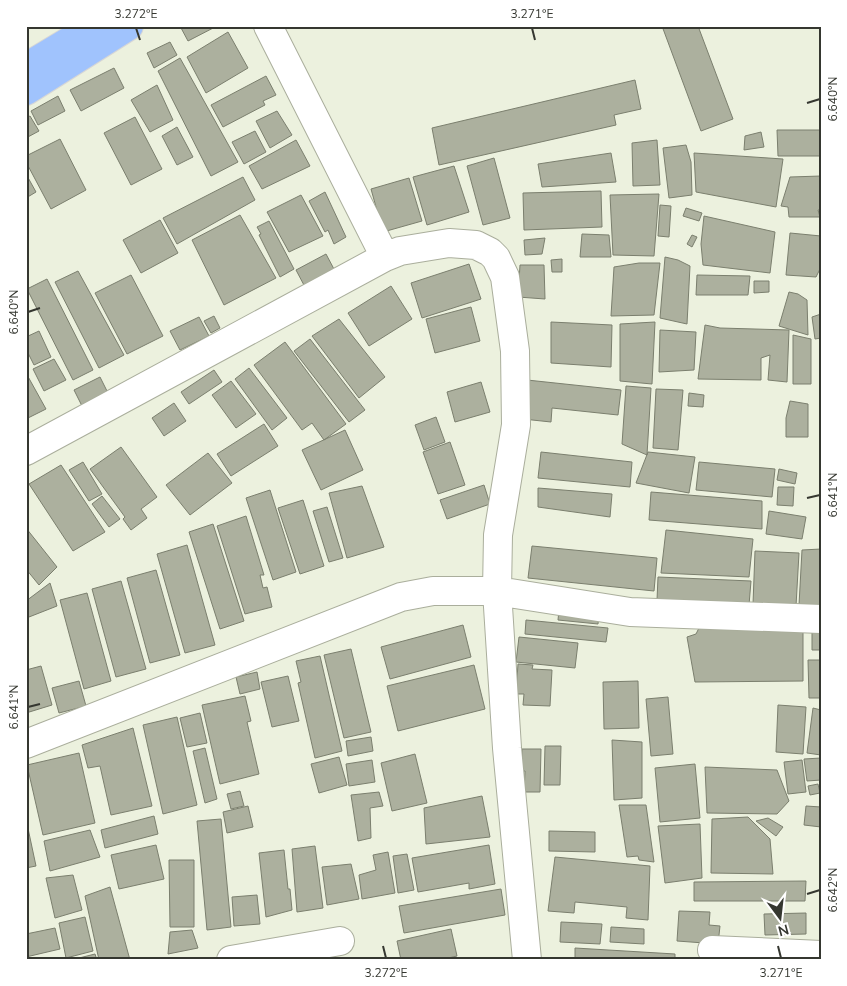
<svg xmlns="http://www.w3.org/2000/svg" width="847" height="986" font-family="'Nunito Sans',sans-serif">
<rect width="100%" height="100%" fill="#ecf1de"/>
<path fill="#acb09e" stroke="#7b7f6e" d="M 180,26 L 217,26 L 188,41 Z
M 662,26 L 698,26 L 733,119 L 701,131 Z
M 228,32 L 248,68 L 206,93 L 187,57 Z
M 170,42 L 177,55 L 154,68 L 147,53 Z
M 180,58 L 238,162 L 211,176 L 158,71 Z
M 114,68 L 124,88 L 81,111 L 70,90 Z
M 266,76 L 276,95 L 263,101 L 265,105 L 223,127 L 211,105 Z
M 635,80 L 641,109 L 614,115 L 616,125 L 439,165 L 432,128 Z
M 157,85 L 173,120 L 150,132 L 131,100 Z
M 58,96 L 65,111 L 38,125 L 31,111 Z
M 277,111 L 292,135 L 270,148 L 256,121 Z
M 30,116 L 39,131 L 26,138 L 26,118 Z
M 135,117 L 162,169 L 131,185 L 104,133 Z
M 177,127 L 193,157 L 177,165 L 162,136 Z
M 777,130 L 821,130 L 821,156 L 778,156 Z
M 255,131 L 266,152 L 244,164 L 232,142 Z
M 761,132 L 764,147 L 744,150 L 745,136 Z
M 60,139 L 86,190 L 51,209 L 26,162 L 26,156 Z
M 296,140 L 310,166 L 262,189 L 249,166 Z
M 657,140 L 660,185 L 633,186 L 632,143 Z
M 686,145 L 691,162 L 692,195 L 669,198 L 663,148 Z
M 611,153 L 616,182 L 542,187 L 538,164 Z
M 694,153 L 783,159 L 776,207 L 696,192 Z
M 494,158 L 510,218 L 483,225 L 467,166 Z
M 454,166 L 469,212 L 427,225 L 413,177 Z
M 26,174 L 36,192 L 26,198 Z
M 821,176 L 821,210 L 818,210 L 820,217 L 789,217 L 788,207 L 781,206 L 790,177 Z
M 243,177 L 255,200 L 177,244 L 163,218 Z
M 409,178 L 422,221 L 383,232 L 371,189 Z
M 601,191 L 602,227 L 524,230 L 523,193 Z
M 325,192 L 346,237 L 334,244 L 328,230 L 325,232 L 309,201 Z
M 659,194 L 654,256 L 613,255 L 610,195 Z
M 301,195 L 323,236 L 289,252 L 267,212 Z
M 660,205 L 671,206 L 669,237 L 658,236 Z
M 686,208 L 702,213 L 699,221 L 683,216 Z
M 240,215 L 276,278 L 224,305 L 192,240 Z
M 704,216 L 775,232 L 770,273 L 703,265 L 701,244 Z
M 160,220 L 178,253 L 141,273 L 123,240 Z
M 269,221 L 294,269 L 280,277 L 259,235 L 261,234 L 257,227 Z
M 790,233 L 821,236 L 820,269 L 816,277 L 786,275 Z
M 582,234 L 609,235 L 611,257 L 580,257 Z
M 692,235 L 697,237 L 692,247 L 687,244 Z
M 545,238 L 542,254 L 525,255 L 524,240 Z
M 326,254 L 335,271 L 305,287 L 296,270 Z
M 665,257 L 678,260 L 690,266 L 687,324 L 660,318 Z
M 562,259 L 562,272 L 552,272 L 551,260 Z
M 639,263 L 660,263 L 654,315 L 611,316 L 614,267 Z
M 469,264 L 481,299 L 422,318 L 411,283 Z
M 520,265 L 544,265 L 545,299 L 518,297 Z
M 78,271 L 124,355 L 99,368 L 55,282 Z
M 131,275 L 163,336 L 127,354 L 95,293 Z
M 697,275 L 750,276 L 748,295 L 696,295 Z
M 47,279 L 93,370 L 73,380 L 27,289 Z
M 754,281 L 769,281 L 769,292 L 754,293 Z
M 391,286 L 412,319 L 369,346 L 348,313 Z
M 789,292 L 798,294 L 807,300 L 808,335 L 779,326 Z
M 471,307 L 480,341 L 435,353 L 426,319 Z
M 821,314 L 821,338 L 815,339 L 812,317 Z
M 214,316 L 220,328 L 211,333 L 204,321 Z
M 199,317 L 209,336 L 180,350 L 170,331 Z
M 339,319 L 385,377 L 359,398 L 312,336 Z
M 551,322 L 612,325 L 611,367 L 551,363 Z
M 655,322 L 652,384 L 620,381 L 620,324 Z
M 705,325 L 720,328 L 789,330 L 787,382 L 768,380 L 770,355 L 761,358 L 761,380 L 698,379 Z
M 660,330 L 696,332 L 694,370 L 659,372 Z
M 39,331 L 51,357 L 34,365 L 26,349 L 26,337 Z
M 793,335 L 811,339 L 811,384 L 793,384 Z
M 310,339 L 365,410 L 349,422 L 294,351 Z
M 285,342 L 346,424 L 324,440 L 312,423 L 302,430 L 254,365 Z
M 54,359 L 66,380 L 44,391 L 33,369 Z
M 249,368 L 287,418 L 272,430 L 235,379 Z
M 214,370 L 222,382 L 189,404 L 181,392 Z
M 26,373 L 46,409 L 26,419 Z
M 100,377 L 108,393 L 82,406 L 74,390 Z
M 527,380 L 621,390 L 618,415 L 552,408 L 551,422 L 523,419 Z
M 231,381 L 256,414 L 236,428 L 212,395 Z
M 481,382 L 490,412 L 455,422 L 447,392 Z
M 626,386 L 651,388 L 647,455 L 622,444 Z
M 656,389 L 683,390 L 678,450 L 653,448 Z
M 689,393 L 704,395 L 703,407 L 688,406 Z
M 790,401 L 808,404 L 808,437 L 786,437 L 786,418 Z
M 174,403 L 186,421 L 164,436 L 152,418 Z
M 436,417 L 445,442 L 424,450 L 415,425 Z
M 264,424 L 278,446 L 231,476 L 217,454 Z
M 345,430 L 363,470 L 321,490 L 302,450 Z
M 450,442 L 465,485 L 438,494 L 423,452 Z
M 121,447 L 157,497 L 141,509 L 147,518 L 131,530 L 123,519 L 125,517 L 90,469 Z
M 541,452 L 632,462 L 630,487 L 538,478 Z
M 648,452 L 695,457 L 689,493 L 636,483 Z
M 208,453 L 232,483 L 190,515 L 166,485 Z
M 83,462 L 102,494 L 89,501 L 69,470 Z
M 699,462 L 775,469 L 772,497 L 696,490 Z
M 61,465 L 105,532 L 73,551 L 29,484 Z
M 779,469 L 797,473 L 795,484 L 777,480 Z
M 484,485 L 490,504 L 447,519 L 440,500 Z
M 362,486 L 384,547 L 347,558 L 329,493 Z
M 778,487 L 794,487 L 793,506 L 777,505 Z
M 538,488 L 612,494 L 610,517 L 538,507 Z
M 270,490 L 296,572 L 273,580 L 246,498 Z
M 651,492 L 762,501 L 762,529 L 649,520 Z
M 102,496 L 120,519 L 109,527 L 92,504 Z
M 303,500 L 324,566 L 300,574 L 278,508 Z
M 327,507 L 343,558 L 329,562 L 313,511 Z
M 769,511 L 806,517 L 802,539 L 766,534 Z
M 246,516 L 264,575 L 260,575 L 263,588 L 267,587 L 272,607 L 245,614 L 217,526 Z
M 213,524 L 244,621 L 220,629 L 189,532 Z
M 26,528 L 57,567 L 39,585 L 26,569 Z
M 666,530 L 753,539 L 749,577 L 661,573 Z
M 187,545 L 215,645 L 185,653 L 157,554 Z
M 532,546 L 657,558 L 654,591 L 528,578 Z
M 821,549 L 821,605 L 799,605 L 802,550 Z
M 755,551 L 799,553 L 796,606 L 753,604 Z
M 156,570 L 180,655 L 150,663 L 127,578 Z
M 658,577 L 751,581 L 749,605 L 657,600 Z
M 121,581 L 146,669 L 116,677 L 92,589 Z
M 50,583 L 57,606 L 29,617 L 26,611 L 26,601 Z
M 87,593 L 111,681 L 84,689 L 60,600 Z
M 559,610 L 599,615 L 598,624 L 558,620 Z
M 526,620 L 608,628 L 606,642 L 525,634 Z
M 702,622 L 803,631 L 803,681 L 695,682 L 687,637 L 696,634 Z
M 463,625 L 471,657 L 390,679 L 381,647 Z
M 812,631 L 821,631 L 821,650 L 812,650 Z
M 519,637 L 578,643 L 575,668 L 516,662 Z
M 351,649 L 371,732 L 344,738 L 324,655 Z
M 320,656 L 342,751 L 315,758 L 298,683 L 301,682 L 296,661 Z
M 808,660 L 821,660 L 821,698 L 809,698 Z
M 518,664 L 533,665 L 532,669 L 552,670 L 550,706 L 523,705 L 524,694 L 516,694 Z
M 474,665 L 485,709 L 398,731 L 387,686 Z
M 41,666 L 52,705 L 26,713 L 26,670 Z
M 257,672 L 260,689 L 240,694 L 236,677 Z
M 288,676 L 299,721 L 272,727 L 261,682 Z
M 79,681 L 86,706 L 59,713 L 52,688 Z
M 638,681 L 639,728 L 604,729 L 603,682 Z
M 245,696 L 251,721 L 247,722 L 259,774 L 220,784 L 202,705 Z
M 668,697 L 673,754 L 651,756 L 646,699 Z
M 778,705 L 806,707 L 803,754 L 776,752 Z
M 813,708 L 821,710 L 821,755 L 807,753 Z
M 200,713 L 207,743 L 187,747 L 180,718 Z
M 177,717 L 197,805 L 163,814 L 143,725 Z
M 133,728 L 152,806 L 111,815 L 100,766 L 88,768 L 82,745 Z
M 371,737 L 373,751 L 348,756 L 346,741 Z
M 612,740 L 642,742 L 642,798 L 614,800 Z
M 545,746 L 561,746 L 560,785 L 544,785 Z
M 205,748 L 217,799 L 205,803 L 193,751 Z
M 522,749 L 541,749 L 540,792 L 524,792 L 525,771 L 522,771 Z
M 79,753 L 95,823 L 43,835 L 27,765 Z
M 415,754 L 427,803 L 392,811 L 381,763 Z
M 339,757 L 347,785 L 319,793 L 311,764 Z
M 821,758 L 821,780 L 807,781 L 804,759 Z
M 372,760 L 375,782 L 349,786 L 346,764 Z
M 802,760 L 806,792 L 788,794 L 784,762 Z
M 695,764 L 700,818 L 660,822 L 655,768 Z
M 705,767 L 777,770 L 789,801 L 777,814 L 707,813 Z
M 818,784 L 820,793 L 810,795 L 808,786 Z
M 240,791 L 244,806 L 231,809 L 227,794 Z
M 379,792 L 383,806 L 370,808 L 371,838 L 358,841 L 351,795 Z
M 482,796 L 490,837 L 426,844 L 424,808 Z
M 619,805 L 646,805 L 654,862 L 639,860 L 638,856 L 627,857 Z
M 248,806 L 253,827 L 227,833 L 223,812 Z
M 806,806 L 821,807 L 821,827 L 804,825 Z
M 154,816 L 158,834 L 105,848 L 101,830 Z
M 748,817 L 770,839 L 773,874 L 711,873 L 712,819 Z
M 768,818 L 783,827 L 776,836 L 756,821 Z
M 26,819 L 36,866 L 26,868 Z
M 221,819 L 231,927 L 207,930 L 197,821 Z
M 700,824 L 702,878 L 665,883 L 658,826 Z
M 90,830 L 100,857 L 50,871 L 44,841 Z
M 549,831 L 595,832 L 595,852 L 549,851 Z
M 156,845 L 164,879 L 119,889 L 111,855 Z
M 489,845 L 495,884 L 469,889 L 469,883 L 418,892 L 412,858 Z
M 315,846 L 323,908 L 297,912 L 292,849 Z
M 284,850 L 288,889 L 290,889 L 292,910 L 266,917 L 259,853 Z
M 388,852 L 395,893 L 362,899 L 359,875 L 376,870 L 373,855 Z
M 407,854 L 414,890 L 398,893 L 393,856 Z
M 555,857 L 650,866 L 648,920 L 626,918 L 627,907 L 575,902 L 574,913 L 548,911 Z
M 169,860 L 194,860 L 194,927 L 170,927 Z
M 351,864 L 359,899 L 327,905 L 322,867 Z
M 73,875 L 82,910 L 55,918 L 46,878 Z
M 806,881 L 805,901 L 694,901 L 694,882 Z
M 110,887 L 130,960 L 99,960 L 85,896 Z
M 501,889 L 505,915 L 404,933 L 399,906 Z
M 257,895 L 260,924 L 234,926 L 232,897 Z
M 679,911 L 710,912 L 709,925 L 720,926 L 718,944 L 677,941 Z
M 806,913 L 806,934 L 765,935 L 764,914 Z
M 85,917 L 93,951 L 66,958 L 59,923 Z
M 561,922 L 602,924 L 600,944 L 560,942 Z
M 611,927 L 644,929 L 644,944 L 610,942 Z
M 55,928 L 60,949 L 26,957 L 26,934 Z
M 451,929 L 457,956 L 440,960 L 401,960 L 397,941 Z
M 192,930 L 198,948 L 168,954 L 170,932 Z
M 575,948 L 675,954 L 675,960 L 575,960 Z
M 95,954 L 97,960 L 71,960 Z"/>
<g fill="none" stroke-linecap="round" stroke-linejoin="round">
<g stroke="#aaae9c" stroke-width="30">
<path id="minor" d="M 268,26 L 385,257
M 26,451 L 385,257 L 400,251 L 449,243 L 476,245 L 490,252 L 496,258 L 505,277 L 515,351 L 516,425 L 498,535 L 497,591 L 507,748 L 527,960
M 26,744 L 401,597 L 433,591 L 497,591 L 630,612 L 821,619
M 712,950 L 821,955
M 231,960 L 340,941"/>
</g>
<g stroke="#d7d7d6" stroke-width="30">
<path id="major" d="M 26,67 L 94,26
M 26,91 L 129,26"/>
</g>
<use href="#minor" stroke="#fff" stroke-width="28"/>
<use href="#major" stroke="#a0c3fd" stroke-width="28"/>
</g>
<path fill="none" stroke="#353730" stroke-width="2" d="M 136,28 L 140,40M 532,28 L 535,40M 807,103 L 820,99M 28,312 L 40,308M 807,498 L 820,495M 28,707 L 40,704M 807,894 L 820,890M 383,946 L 386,958M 778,946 L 781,958"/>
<rect width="847" height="986" fill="none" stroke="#ffffff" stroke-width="55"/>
<g transform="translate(780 918) rotate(165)" stroke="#ffffff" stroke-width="4" paint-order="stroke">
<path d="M0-4L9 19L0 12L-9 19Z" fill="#353730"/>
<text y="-8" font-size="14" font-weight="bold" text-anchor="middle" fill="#353730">N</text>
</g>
<rect x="28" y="28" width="792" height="930" fill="none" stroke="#353730" stroke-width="2"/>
<g font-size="12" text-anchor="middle" fill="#353730">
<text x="136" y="18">3.272°E</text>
<text x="532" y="18">3.271°E</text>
<text transform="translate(833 99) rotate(-90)" y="4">6.640°N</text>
<text transform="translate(14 312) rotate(-90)" y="4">6.640°N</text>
<text transform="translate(833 495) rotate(-90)" y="4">6.641°N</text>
<text transform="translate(14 707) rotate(-90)" y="4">6.641°N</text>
<text transform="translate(833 890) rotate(-90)" y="4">6.642°N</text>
<text x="386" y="977">3.272°E</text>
<text x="781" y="977">3.271°E</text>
</g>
</svg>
